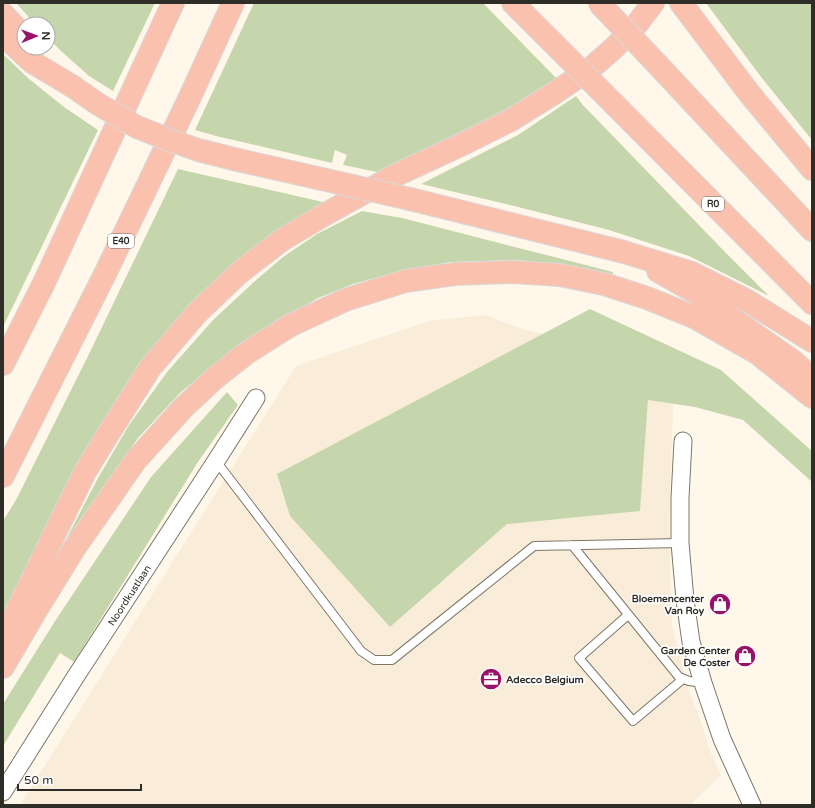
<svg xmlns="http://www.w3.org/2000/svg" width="815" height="808" font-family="'Varela Round',sans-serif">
<rect width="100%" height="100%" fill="#fff8ea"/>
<path fill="#f9edd9" d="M 485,315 L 523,329 L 597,348 L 674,381 L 669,521 L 672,625 L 688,688 L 700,719 L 710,751 L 721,775 L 690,805 L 20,805 L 192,531 L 296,366 L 429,321 Z"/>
<path fill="#c6d6ac" d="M 16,3 L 155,3 L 113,91 L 89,76 L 61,51 L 48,38 L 48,24 L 35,24 Z
M 254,3 L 483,3 L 558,80 L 521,104 L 382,173 L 343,165 L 347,155 L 335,150 L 332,163 L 216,136 L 195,130 Z
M 706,3 L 809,3 L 812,6 L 812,140 L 761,77 Z
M 3,54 L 28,78 L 64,107 L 98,130 L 3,327 Z
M 576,96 L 582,104 L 725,252 L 769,296 L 689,256 L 609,230 L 510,205 L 421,184 L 518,135 Z
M 178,169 L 323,202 L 271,236 L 101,427 L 63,491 L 3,613 L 3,521 L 17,498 L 88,356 Z
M 362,211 L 402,218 L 613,272 L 612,276 L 561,265 L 516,260 L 450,262 L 397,272 L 353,284 L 318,298 L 267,328 L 223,359 L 182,391 L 138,438 L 61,549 L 98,478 L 129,425 L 167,372 L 213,320 L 256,280 L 283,257 L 317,234 Z
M 590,309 L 721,370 L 812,451 L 812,482 L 743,420 L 695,407 L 648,400 L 640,511 L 507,524 L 390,627 L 290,516 L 277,474 Z
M 227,392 L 238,405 L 198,462 L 74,662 L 60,653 L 3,746 L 3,704 L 57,618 L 151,477 Z"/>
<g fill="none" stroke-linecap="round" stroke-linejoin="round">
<g stroke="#7d776a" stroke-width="10">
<path id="lane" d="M 216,461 L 361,651 L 374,660 L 392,660 L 534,546 L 680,543
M 572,545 L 679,677 L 689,681 L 703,683
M 628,615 L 579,658 L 633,721 L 683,679"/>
</g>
<g stroke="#7d776a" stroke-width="19">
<path id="street" d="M 683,441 L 680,498 L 680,543 L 685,600 L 691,642 L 703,683 L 722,739 L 752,805
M 3,792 L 76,676 L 216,461 L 256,398"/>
</g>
<g stroke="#dad9d8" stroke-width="24">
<path id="highway" d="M 513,3 L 551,41
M 681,3 L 749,93 L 812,169
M 3,14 L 24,36
M 3,35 L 32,62 L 72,86
M 657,64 L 812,230
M 615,105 L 812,303
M 410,199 L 624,252 L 692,273 L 746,300 L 812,341
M 658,271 L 693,291 L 740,324 L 793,361 L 812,378
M 3,364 L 44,283 L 173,3
M 3,476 L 105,274 L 190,97 L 233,3
M 3,639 L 85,472 L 107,436 L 150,368 L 197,313 L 239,273 L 282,240 L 324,215 L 394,176 L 467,142 L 511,120 L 556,92 L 590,69 L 615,47 L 637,24 L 653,3
M 3,667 L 37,609 L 74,549 L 136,460 L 183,408 L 215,378 L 248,352 L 291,325 L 345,300 L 405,281 L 455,274 L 513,272 L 560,275 L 604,284 L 647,298 L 694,317 L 757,353 L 812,397"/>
</g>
<use href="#lane" stroke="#fff" stroke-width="8"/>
<use href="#street" stroke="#fff" stroke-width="17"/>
<use href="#highway" stroke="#fac1ae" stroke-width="22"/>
<g stroke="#dad9d8" stroke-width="24" stroke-linecap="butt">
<path id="highway-bridge" d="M 599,3 L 657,64
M 551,41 L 615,105
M 72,86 L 98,104 L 137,127 L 167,139 L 198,150 L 238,160 L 410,199"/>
</g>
<use href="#highway-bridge" stroke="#fac1ae" stroke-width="22"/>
</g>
<defs>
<g id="shop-disc" transform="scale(1.15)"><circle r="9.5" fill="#971268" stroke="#fff"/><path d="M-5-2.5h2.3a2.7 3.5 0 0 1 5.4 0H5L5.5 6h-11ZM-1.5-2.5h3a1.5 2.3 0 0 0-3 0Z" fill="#fff"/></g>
<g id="office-disc" transform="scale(1.15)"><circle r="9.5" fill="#971268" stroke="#fff"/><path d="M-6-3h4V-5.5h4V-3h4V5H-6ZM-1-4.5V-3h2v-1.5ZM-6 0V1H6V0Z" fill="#fff"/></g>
</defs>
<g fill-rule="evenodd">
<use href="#shop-disc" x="720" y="604"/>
<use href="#shop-disc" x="745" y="656"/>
<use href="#office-disc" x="491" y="679"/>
</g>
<g text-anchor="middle" stroke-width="3.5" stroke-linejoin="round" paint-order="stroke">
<g fill="#fff" stroke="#6d6c68" stroke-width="1">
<rect x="702" y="197" width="22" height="14" rx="3"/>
<rect x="108" y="234" width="26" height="14" rx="3"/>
</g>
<g font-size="9" font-weight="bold" fill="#2f2d27">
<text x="713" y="207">R0</text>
<text x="121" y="244">E40</text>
</g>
<g font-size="10" fill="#2f2d27" stroke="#fff">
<text transform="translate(129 595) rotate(-57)" y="4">Noordkustlaan</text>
</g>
<g font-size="10" font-weight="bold" fill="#2f2d27" stroke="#fff" text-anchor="end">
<text x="704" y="602">Bloemencenter<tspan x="704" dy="12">Van Roy</tspan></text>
<text x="730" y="654">Garden Center<tspan x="730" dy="12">De Coster</tspan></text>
<text x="506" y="683" text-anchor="start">Adecco Belgium</text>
</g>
</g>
<rect width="815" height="808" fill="none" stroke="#2f2d27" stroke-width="8"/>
<g transform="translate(36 36) rotate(89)"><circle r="19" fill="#ffffff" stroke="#acaba9"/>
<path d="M0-3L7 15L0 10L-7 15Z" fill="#971268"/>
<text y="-6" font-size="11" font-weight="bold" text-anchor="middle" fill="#2f2d27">N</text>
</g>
<path d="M18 784v6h123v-6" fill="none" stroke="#2f2d27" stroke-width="2"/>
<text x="24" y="784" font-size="12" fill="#2f2d27" stroke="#ffffff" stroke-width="3" paint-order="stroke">50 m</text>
</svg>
